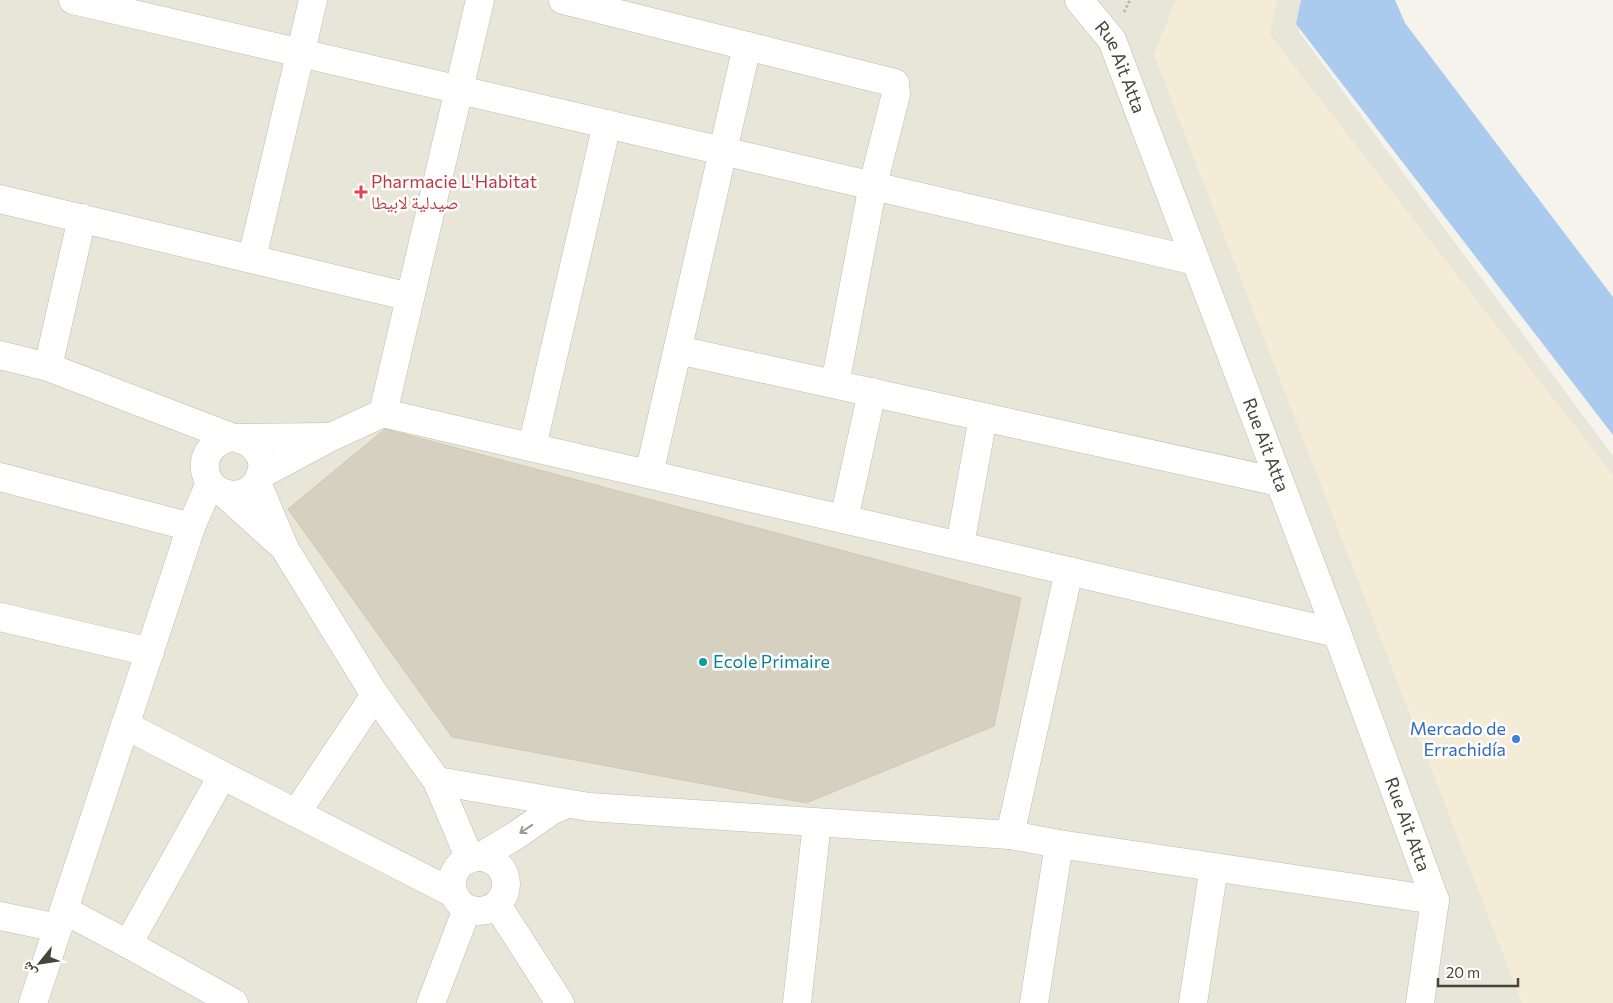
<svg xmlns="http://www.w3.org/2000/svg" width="1613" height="1003" font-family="Commissioner,'Noto Naskh Arabic',sans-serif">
<rect width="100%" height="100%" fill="#f5f3eb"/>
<path fill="#e8e5d9" d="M 0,0 L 1304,0 L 1299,32 L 1613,456 L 1613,1003 L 0,1003 Z"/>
<path fill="#f5ecd8" d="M 1176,0 L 1277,0 L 1270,35 L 1613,475 L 1613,1003 L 1522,1003 L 1154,55 Z"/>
<path fill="#abcbee" d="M 1301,0 L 1395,0 L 1405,23 L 1613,297 L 1613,435 L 1296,24 Z"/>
<path fill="#d6d0c1" stroke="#d0c8b4" d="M 385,429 L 1021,598 L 994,726 L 806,803 L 452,737 L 288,509 Z"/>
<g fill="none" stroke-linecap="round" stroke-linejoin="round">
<g stroke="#c0bbae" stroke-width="29">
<g id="minor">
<path d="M 73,0 L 1196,261"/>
<path d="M 563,0 L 895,83 L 896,94 L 873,185 L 835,384"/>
<path id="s1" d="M 1079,0 L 1112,40 L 1337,633 L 1435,900 L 1420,1003"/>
<path d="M 0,199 L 410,297"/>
<path d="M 252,258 L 313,0"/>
<path d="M 678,350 L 1279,482"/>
<path d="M 0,355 L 48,367 L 231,437 C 253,440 271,458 258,481 C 254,487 247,493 240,494 C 204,501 187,449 231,437"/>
<path d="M 48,367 L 82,218"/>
<path d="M 383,413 L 480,0"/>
<path d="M 241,438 L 327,437"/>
<path d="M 532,447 L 607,124"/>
<path d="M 649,474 L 747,46"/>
<path d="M 260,475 L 331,437 L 383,413 L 1337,633"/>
<path d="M 0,477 L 191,527 L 210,483"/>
<path d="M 257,483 L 285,549 L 375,695 L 437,781 L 470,859"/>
<path d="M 225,494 L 279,543"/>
<path d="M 844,519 L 872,392"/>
<path d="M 960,545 L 983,417"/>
<path d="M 0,617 L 150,652"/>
<path d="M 125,725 C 234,782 344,837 453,893"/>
<path d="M 437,781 L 589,807 L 1010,835 L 1059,844 L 1435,900"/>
<path d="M 297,812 L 375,695"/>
<path d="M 1010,835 L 1069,571"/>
<circle cx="479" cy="884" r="27"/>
<path d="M 480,857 L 518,834 L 551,811 L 567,804"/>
<path d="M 497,905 L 560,1003"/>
<path d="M 64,910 L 128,944 L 234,1003"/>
<path d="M 0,916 L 58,928"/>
<path d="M 128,944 L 222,776"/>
<path d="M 33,1003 L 191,527"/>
<path d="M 431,1003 L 467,909"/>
<path d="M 797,1003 L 817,823"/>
<path d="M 1034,1003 L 1059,844"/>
<path d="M 1193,1003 L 1214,867"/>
</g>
</g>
<path stroke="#c1b99f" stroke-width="3" stroke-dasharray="2.5 2.5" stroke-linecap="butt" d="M 1124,12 L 1130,0"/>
<use href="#minor" stroke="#fff" stroke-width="28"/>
</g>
<defs><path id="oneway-shaft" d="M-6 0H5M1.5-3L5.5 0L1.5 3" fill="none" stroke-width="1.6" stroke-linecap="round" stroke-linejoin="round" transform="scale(1.25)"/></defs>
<use stroke="#9b9892" href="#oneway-shaft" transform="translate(526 829) rotate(146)"/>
<path fill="#e0444e" stroke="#fff" stroke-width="2" d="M358.5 184.5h5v5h5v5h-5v5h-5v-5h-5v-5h5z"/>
<circle fill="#0f9aa8" stroke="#fff" stroke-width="2" cx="703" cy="662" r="5"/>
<circle fill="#3f7fe0" stroke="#fff" stroke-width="2" cx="1516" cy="739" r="5"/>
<g text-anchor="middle" stroke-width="5" stroke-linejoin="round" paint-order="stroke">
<g font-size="18" fill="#494439" stroke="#fff">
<text dy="6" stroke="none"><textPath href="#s1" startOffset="80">Rue Ait Atta</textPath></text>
<text dy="6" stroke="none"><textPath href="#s1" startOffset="485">Rue Ait Atta</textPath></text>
<text dy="6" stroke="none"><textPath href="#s1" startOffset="890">Rue Ait Atta</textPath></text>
</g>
<g font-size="18" fill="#be3a42" stroke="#fff" text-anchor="start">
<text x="371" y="188">Pharmacie L'Habitat<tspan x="371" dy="21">صيدلية لابيطا</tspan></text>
</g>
<g font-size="18" fill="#0d838f" stroke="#fff" text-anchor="start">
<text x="713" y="668">Ecole Primaire</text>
</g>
<g font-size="18" fill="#366cbe" stroke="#fff" text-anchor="end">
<text x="1506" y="735">Mercado de<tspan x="1506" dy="21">Errachidía</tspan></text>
</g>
</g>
<g transform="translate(40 963) rotate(240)" stroke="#ffffff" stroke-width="4" paint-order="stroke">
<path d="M0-4L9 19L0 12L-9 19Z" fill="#494439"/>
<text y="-8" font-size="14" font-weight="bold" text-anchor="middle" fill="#494439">ش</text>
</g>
<path d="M1438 978v8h80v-8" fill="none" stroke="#494439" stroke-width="2.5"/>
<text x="1446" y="978" font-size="15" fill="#494439" stroke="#ffffff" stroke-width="4" paint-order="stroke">20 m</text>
</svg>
